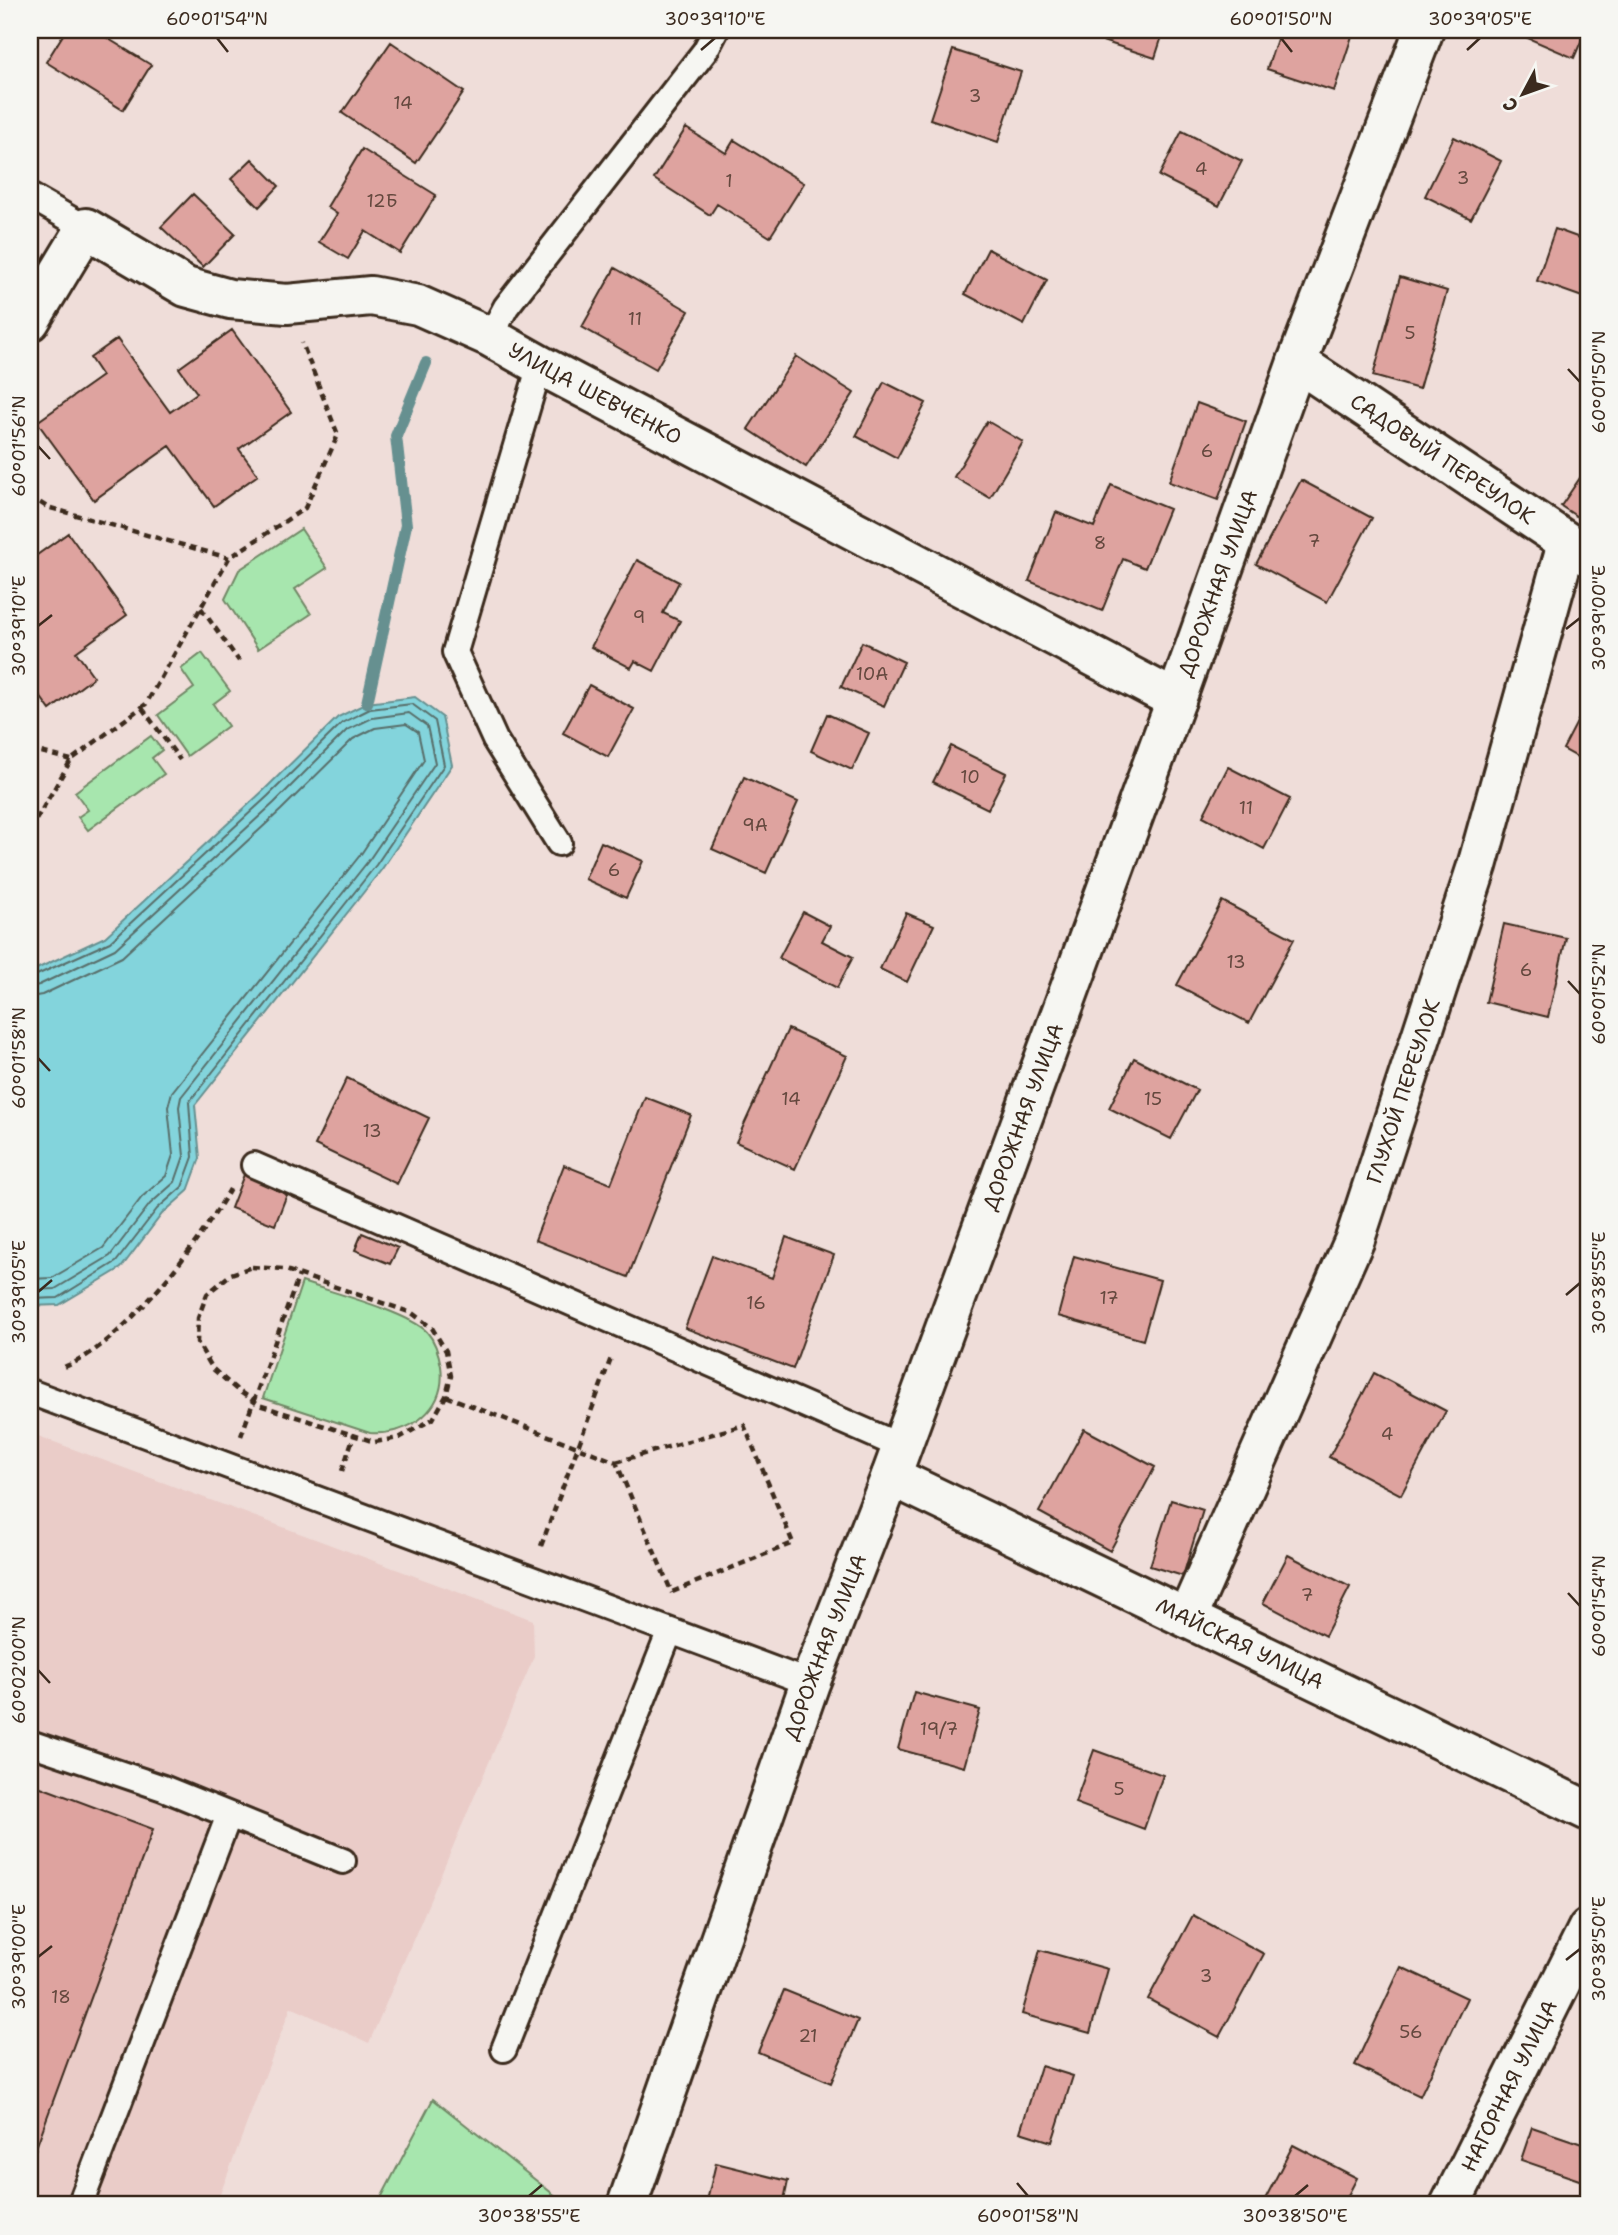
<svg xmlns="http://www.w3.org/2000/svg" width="1618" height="2235" font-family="'Shantell Sans',sans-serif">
<rect width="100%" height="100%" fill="#efddd9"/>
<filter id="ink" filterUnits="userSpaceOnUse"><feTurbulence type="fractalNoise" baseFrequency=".0143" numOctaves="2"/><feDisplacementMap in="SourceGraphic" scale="14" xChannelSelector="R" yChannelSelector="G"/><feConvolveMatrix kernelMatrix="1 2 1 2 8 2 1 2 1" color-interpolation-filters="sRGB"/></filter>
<g filter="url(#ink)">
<path fill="#eaccc8" d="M 30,1433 L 533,1620 L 534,1657 L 369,2043 L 291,2007 L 216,2205 L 30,2205 Z"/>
<path fill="#a7e6ae" stroke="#718866" stroke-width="2" d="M 301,529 L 327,568 L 295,589 L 311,614 L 258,649 L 225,599 L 239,570 Z
M 202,653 L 230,691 L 213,704 L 228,726 L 187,756 L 158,715 L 194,688 L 181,669 Z
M 151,736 L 162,750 L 152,758 L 164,774 L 88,830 L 78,817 L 88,810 L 75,792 Z
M 302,1282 C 331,1292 408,1312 427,1332 C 435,1341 439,1355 441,1366 C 447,1409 410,1436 370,1433 L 263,1398 Z
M 433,2099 L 567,2205 L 384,2205 L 381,2198 Z"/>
<path fill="#83d4dc" stroke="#669090" stroke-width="2" d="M 415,697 L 442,717 L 452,765 L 382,869 L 195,1105 L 200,1158 L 188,1191 L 162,1214 L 121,1268 L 59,1305 L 30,1306 L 30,972 L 105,937 L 263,791 L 338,717 L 367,703 Z"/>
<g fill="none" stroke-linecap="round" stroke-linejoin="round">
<path stroke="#586e6a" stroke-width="2" d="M 30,978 L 110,942 L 268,796 L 342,723 L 370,709 L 412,704 L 435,721 L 444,765 L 376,865 L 189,1102 L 193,1157 L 182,1187 L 157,1209 L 116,1262 L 58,1298 L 30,1299
M 30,987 L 39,985 L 115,949 L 274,803 L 347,730 L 372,718 L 409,713 L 427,726 L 435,763 L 369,860 L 181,1097 L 179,1107 L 184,1156 L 175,1182 L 150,1204 L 110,1256 L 55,1289 L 30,1290
M 30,997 L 42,995 L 122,957 L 281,810 L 353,739 L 375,728 L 406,724 L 418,732 L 424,760 L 361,854 L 172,1092 L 168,1107 L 173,1155 L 166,1176 L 142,1197 L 103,1248 L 52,1278 L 30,1279"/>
<path stroke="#669090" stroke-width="12" d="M 367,703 L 406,525 L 396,436 L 426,363"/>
</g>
<path fill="#dea39f" stroke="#3b2a1e" stroke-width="2" d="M 66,30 L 94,30 L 151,65 L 123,110 L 46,62 Z
M 1089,30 L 1164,30 L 1155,58 L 1087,36 Z
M 1280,30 L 1354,30 L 1334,91 L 1267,69 Z
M 1517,30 L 1586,30 L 1574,58 L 1516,33 Z
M 391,42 L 464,92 L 416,163 L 342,113 Z
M 953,50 L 1021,72 L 998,142 L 930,119 Z
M 686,128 L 726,153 L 734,140 L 804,183 L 770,237 L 717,204 L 710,215 L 654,179 Z
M 1182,131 L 1242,161 L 1219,206 L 1159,176 Z
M 1454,137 L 1501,161 L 1471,219 L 1425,196 Z
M 362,149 L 436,195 L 400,253 L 365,231 L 348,259 L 319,242 L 337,214 L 327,207 Z
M 252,159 L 279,186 L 259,207 L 231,179 Z
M 193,194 L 235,234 L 203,267 L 161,227 Z
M 1555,229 L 1588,241 L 1588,299 L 1537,281 Z
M 988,249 L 1047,280 L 1024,325 L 965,294 Z
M 615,268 L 689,311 L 656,369 L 582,327 Z
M 1400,277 L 1447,291 L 1419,389 L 1373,376 Z
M 232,330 L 291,412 L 239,449 L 258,475 L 214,506 L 170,446 L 94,500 L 37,422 L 102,376 L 90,358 L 117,339 L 170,412 L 197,393 L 179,368 Z
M 796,356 L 854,393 L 806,467 L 748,429 Z
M 884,382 L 926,403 L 897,458 L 856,436 Z
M 1197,403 L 1246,421 L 1218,500 L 1169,482 Z
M 987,421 L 1023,442 L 990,498 L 954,477 Z
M 1588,466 L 1588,524 L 1561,506 Z
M 1301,480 L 1372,518 L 1327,602 L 1256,564 Z
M 1111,485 L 1169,509 L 1145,568 L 1123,559 L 1102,611 L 1029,581 L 1056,512 L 1094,527 Z
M 68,533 L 127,615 L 76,652 L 94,677 L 50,710 L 30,682 L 30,599 L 34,596 L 30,590 L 30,560 Z
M 637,560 L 679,582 L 663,613 L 680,621 L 654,671 L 635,661 L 631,668 L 591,647 Z
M 862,642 L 904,662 L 884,706 L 841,687 Z
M 589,685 L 634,709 L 608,757 L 563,733 Z
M 1588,701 L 1588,763 L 1563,749 Z
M 827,714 L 869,733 L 852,770 L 811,751 Z
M 951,746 L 1006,773 L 988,809 L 933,782 Z
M 1228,767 L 1290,799 L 1264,849 L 1203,816 Z
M 744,777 L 798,802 L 766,873 L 712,849 Z
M 601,842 L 643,861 L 626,898 L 585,879 Z
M 1222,901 L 1294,939 L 1249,1023 L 1177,985 Z
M 803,912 L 830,926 L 822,941 L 853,957 L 837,988 L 779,958 Z
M 906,913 L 934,925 L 907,982 L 880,969 Z
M 1504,924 L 1566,938 L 1548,1017 L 1486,1002 Z
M 788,1029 L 847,1056 L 795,1169 L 736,1142 Z
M 1134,1058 L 1197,1090 L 1171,1139 L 1109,1108 Z
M 347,1078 L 429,1118 L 397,1184 L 315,1145 Z
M 645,1097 L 691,1115 L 628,1277 L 535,1240 L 564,1165 L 611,1184 Z
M 245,1172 L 289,1189 L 275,1225 L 231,1208 Z
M 362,1233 L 398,1248 L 390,1264 L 355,1250 Z
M 786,1237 L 834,1255 L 793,1369 L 685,1328 L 712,1256 L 772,1278 Z
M 1074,1256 L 1160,1280 L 1143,1340 L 1058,1316 Z
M 1374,1373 L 1446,1411 L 1401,1495 L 1329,1457 Z
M 1084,1429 L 1155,1467 L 1110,1551 L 1039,1512 Z
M 1171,1500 L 1203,1510 L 1183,1576 L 1150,1566 Z
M 1288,1555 L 1350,1587 L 1325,1636 L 1263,1603 Z
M 914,1692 L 980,1710 L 964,1767 L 898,1749 Z
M 1094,1750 L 1163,1775 L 1144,1829 L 1075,1803 Z
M 30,1783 L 153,1829 L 30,2164 Z
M 1193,1915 L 1264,1954 L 1219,2037 L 1148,1999 Z
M 1040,1950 L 1108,1969 L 1090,2033 L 1022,2014 Z
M 1401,1967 L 1467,1998 L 1420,2096 L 1355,2065 Z
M 784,1990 L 858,2020 L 831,2083 L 758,2052 Z
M 1041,2066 L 1073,2076 L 1052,2142 L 1020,2132 Z
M 1532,2127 L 1588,2146 L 1588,2183 L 1521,2160 Z
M 1293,2145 L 1357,2178 L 1343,2205 L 1262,2205 Z
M 716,2163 L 788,2181 L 783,2205 L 706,2205 Z"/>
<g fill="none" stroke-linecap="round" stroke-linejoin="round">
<g stroke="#3b2a1e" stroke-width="30">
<path id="lane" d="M 30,196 L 86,228
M 490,337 L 506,307 L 705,51 L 716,30
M 540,365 L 455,652 L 495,740 L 559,843
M 254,1165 L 900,1446
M 30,1392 L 810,1683
M 30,1743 L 163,1788 L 343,1861
M 504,2049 L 670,1631
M 80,2205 L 229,1815"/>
</g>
<g stroke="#3b2a1e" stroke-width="44">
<g id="street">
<path id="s1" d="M 30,321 L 86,228 L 186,287 L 230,299 L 287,304 L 371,296 L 418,305 L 490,337 L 540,365 L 1176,700"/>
<path id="s2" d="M 1297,362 L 1588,556"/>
<path id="s3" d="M 891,1476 L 1588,1811"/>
<path id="s4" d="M 1187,1618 L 1355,1239 L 1477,866 L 1567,543"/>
<path id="s5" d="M 627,2205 L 810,1683 L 891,1476 L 1176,700 L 1297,362 L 1424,30"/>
<path id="s6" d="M 1450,2205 L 1588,1928"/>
</g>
</g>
<path stroke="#3b2a1e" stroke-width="4.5" stroke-dasharray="7 5" stroke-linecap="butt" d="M 30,496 L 47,507 L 229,558
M 201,608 L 239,661
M 142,708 L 180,760
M 30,749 L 71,760
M 30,830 L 71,760 L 146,704 L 229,558 L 305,508 L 338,435 L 302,343
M 252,1267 L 283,1269 L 412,1313 L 432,1328 L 446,1351 L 451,1376 L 446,1396 L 433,1419 L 399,1438 L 375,1442 L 259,1405 L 236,1389 L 213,1369 L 197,1342 L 198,1318 L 207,1294 L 231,1274 Z
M 64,1367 C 122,1346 200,1242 230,1189
M 446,1396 L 616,1462 L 672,1593
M 241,1436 L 299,1275
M 616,1462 L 744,1425 L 793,1543 L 672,1592
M 342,1471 L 354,1435
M 541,1546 L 611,1358"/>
<use href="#lane" stroke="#f6f6f2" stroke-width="24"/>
<use href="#street" stroke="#f6f6f2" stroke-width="38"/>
</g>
</g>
<path fill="none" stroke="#3b2a1e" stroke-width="2.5" d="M 217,38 L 228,52M 1281,38 L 1292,52M 701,50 L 715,38M 1467,50 L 1480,38M 1568,369 L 1580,382M 38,446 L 50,459M 38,626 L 52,615M 1566,629 L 1580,618M 1568,981 L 1580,994M 38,1058 L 50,1071M 38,1292 L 52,1280M 1566,1295 L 1580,1283M 1568,1593 L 1580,1606M 38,1670 L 50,1683M 38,1957 L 52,1946M 1566,1960 L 1580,1949M 1017,2183 L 1028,2196M 529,2196 L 542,2185M 1295,2196 L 1308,2185"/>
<g text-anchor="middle" stroke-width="7" stroke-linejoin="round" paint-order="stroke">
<g font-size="18" fill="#64483e">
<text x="975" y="102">3</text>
<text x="403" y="109">14</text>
<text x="1201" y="175">4</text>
<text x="1463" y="184">3</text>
<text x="729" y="187">1</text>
<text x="382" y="207">12Б</text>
<text x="635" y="325">11</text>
<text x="1410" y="339">5</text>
<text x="1207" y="457">6</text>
<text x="1314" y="547">7</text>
<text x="1100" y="549">8</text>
<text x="639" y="623">9</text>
<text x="872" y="680">10А</text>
<text x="970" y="783">10</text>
<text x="1246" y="814">11</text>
<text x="755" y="831">9А</text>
<text x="614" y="876">6</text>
<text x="1236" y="968">13</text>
<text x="1526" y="976">6</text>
<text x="791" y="1105">14</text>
<text x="1153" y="1105">15</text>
<text x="372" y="1137">13</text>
<text x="1109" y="1304">17</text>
<text x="756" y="1309">16</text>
<text x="1387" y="1440">4</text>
<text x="1307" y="1601">7</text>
<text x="939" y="1735">19/7</text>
<text x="1119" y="1795">5</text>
<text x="1206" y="1982">3</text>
<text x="61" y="2003">18</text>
<text x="1411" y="2038">56</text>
<text x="808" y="2042">21</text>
</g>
<g font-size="21" fill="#3b2a1e" stroke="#f6f6f2">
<text dy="7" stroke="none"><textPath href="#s1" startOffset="658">УЛИЦА ШЕВЧЕНКО</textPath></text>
<text dy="7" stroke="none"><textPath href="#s2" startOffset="175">САДОВЫЙ ПЕРЕУЛОК</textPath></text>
<text dy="7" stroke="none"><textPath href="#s5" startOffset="1726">ДОРОЖНАЯ УЛИЦА</textPath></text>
<text dy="7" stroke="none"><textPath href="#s4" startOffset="570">ГЛУХОЙ ПЕРЕУЛОК</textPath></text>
<text dy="7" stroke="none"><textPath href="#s5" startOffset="1158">ДОРОЖНАЯ УЛИЦА</textPath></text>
<text dy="7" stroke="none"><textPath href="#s3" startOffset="387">МАЙСКАЯ УЛИЦА</textPath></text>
<text dy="7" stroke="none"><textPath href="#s5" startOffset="592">ДОРОЖНАЯ УЛИЦА</textPath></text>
<text dy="7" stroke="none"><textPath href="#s6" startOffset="133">НАГОРНАЯ УЛИЦА</textPath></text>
</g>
</g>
<rect width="1618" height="2235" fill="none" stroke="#f6f6f2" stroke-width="77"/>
<g transform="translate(1523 94) rotate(229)" stroke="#f6f6f2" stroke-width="5" paint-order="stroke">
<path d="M0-5L12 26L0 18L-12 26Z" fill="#3b2a1e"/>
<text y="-10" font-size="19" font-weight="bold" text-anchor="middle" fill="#3b2a1e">С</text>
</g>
<rect x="38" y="38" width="1542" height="2158" fill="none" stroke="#3b2a1e" stroke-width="2.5"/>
<g font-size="18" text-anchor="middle" fill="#3b2a1e">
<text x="217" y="25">60°01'54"N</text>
<text x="715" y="25">30°39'10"E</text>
<text x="1281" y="25">60°01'50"N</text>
<text x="1480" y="25">30°39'05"E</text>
<text transform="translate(1599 382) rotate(-90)" y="6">60°01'50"N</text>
<text transform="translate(19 446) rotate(-90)" y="6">60°01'56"N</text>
<text transform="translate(1599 618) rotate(-90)" y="6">30°39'00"E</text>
<text transform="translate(19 626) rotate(-90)" y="6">30°39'10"E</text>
<text transform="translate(1599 994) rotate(-90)" y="6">60°01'52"N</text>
<text transform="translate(19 1058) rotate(-90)" y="6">60°01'58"N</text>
<text transform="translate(1599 1283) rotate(-90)" y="6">30°38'55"E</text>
<text transform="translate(19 1292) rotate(-90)" y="6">30°39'05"E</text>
<text transform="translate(1599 1606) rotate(-90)" y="6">60°01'54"N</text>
<text transform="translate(19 1670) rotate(-90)" y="6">60°02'00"N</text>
<text transform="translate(1599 1949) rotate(-90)" y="6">30°38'50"E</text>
<text transform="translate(19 1957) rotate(-90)" y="6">30°39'00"E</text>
<text x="529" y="2222">30°38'55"E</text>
<text x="1028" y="2222">60°01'58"N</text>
<text x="1295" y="2222">30°38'50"E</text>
</g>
</svg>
